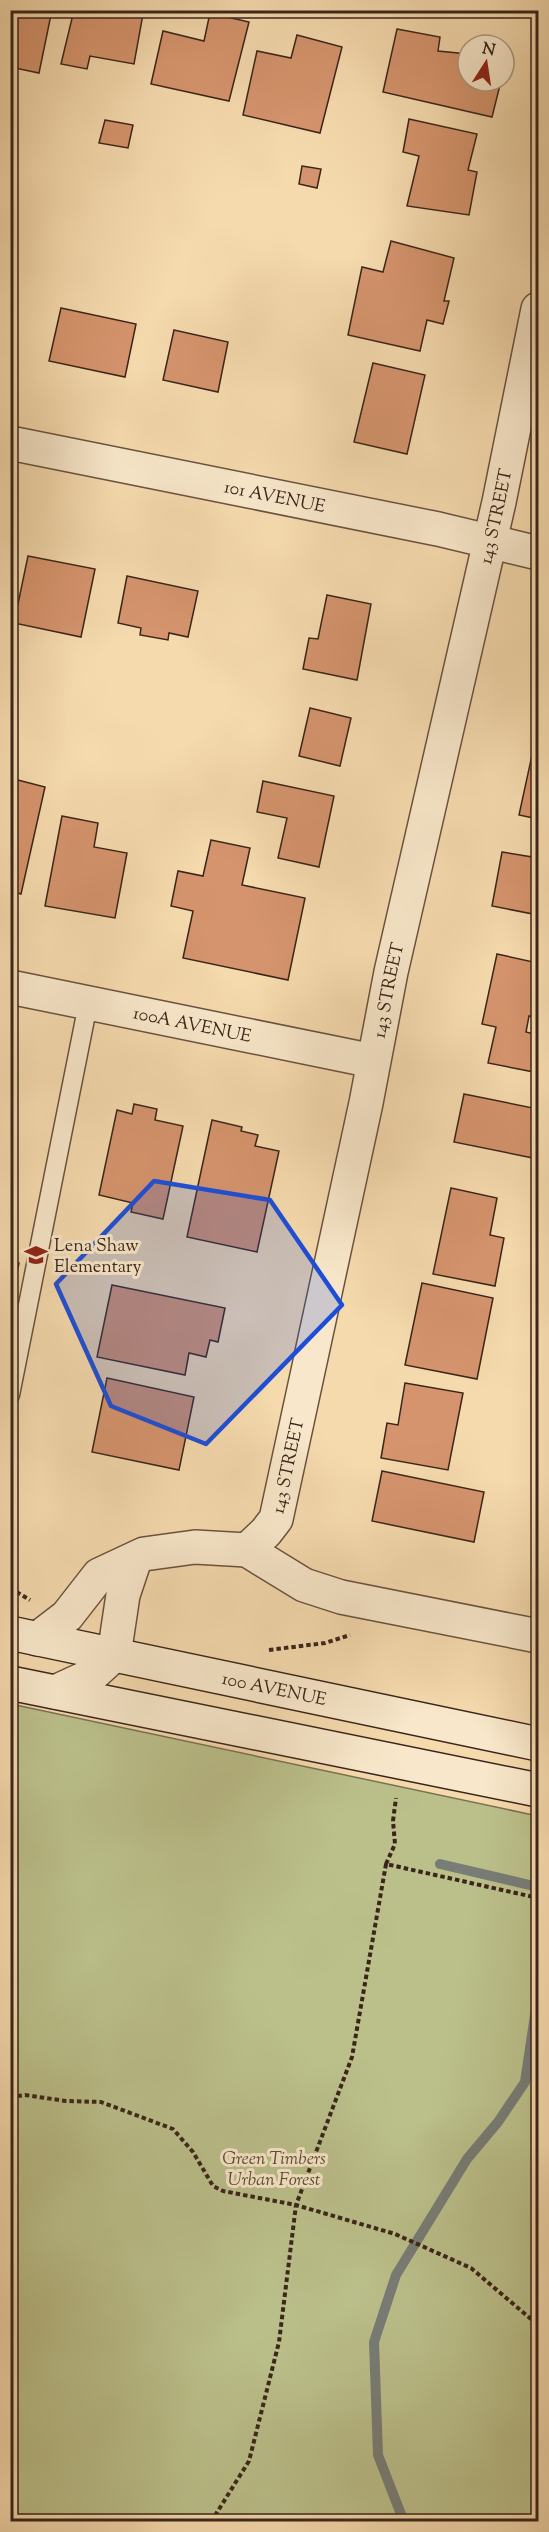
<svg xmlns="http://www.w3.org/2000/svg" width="549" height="2532" font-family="'Sorts Mill Goudy',serif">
<rect width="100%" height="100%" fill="#f5daae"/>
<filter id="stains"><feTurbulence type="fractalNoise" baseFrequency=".00333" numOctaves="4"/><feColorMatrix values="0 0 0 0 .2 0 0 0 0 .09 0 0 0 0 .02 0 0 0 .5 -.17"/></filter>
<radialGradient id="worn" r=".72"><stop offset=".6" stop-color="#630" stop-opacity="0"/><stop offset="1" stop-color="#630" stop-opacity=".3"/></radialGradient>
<path fill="#bbc08b" stroke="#7b7252" stroke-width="1.5" d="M 11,1704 L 538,1816 L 538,2521 L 11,2521 Z"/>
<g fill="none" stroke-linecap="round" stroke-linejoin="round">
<path stroke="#787d77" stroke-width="10" d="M 440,1864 L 538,1887
M 404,2522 L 378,2455 L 374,2342 L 396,2275 L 467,2159 L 498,2122 L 525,2082 L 538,1995"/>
</g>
<path fill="#d5946d" stroke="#3b251a" stroke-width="1.5" d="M 10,10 L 52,10 L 39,73 L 10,67 Z
M 74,10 L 126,10 L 143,14 L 134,64 L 90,56 L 87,69 L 61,64 Z
M 210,13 L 249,22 L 229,101 L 151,84 L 163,31 L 204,41 Z
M 397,29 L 440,37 L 438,51 L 468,54 L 468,81 L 501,81 L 492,117 L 383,92 Z
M 297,35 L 342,47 L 320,133 L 243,115 L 257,51 L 291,58 Z
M 409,119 L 477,134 L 468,170 L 477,172 L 469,215 L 407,206 L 419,156 L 403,152 Z
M 105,120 L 133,125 L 128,148 L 99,143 Z
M 302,166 L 321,169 L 317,188 L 299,184 Z
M 391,241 L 454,258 L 444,301 L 449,301 L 443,324 L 427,320 L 420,351 L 348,335 L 362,267 L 383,272 Z
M 61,308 L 136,324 L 125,377 L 49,361 Z
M 174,330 L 228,342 L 218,392 L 163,380 Z
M 373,363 L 425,375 L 407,454 L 354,442 Z
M 28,556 L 95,569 L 81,637 L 14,623 Z
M 127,576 L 198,591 L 188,637 L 169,633 L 168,640 L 140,635 L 141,628 L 118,623 Z
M 327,595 L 371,604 L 357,680 L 303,669 L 309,638 L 318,639 Z
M 310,708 L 351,718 L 340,766 L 299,756 Z
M 534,746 L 538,747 L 538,819 L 519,815 Z
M 10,778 L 45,787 L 21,894 L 10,891 Z
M 263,781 L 334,796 L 319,867 L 278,858 L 287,818 L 257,812 Z
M 62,816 L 98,823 L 94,847 L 127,853 L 115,918 L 45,906 Z
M 211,840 L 250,848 L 242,885 L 305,898 L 288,980 L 183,958 L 193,911 L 171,906 L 178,871 L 203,876 Z
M 502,852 L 538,858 L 538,915 L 492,906 Z
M 497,954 L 538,963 L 538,1018 L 529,1016 L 526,1032 L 538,1035 L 538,1053 L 534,1072 L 488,1063 L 496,1027 L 482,1024 Z
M 464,1094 L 538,1109 L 538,1159 L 454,1142 Z
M 134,1104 L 157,1109 L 155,1120 L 183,1126 L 163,1219 L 131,1212 L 133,1203 L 99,1195 L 117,1110 L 132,1114 Z
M 212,1120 L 242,1127 L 241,1131 L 258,1135 L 255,1146 L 279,1151 L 257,1252 L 187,1237 Z
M 10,1122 L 17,1123 L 10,1155 Z
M 451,1188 L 497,1198 L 490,1235 L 504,1238 L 495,1286 L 433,1274 Z
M 10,1261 L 19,1263 L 10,1305 Z
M 422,1283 L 493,1298 L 477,1379 L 405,1365 Z
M 112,1285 L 225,1308 L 218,1342 L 210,1340 L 206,1357 L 189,1353 L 185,1375 L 97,1357 Z
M 107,1378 L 194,1397 L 179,1470 L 92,1452 Z
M 405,1383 L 463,1393 L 448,1470 L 381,1458 L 387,1423 L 398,1425 Z
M 382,1471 L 484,1492 L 474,1542 L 372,1521 Z"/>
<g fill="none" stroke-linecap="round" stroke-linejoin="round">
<g stroke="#6a523f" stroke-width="21">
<path id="service" d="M 10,1395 L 88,1004"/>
</g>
<g stroke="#6a523f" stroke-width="36">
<g id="minor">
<path id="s1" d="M 10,443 L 438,529 L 538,553"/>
<path id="s2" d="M 10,987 L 373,1061"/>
<path d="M 247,1550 L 304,1585 L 341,1597 L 538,1636"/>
<path id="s3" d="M 37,1639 L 67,1616 L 99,1575 L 144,1554 L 195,1547 L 247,1550 L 266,1532 L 276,1519 L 366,1103 L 391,972 L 499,502 L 538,309"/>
<path d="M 55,1692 L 92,1675 L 114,1655 L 123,1595 L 135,1559"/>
</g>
</g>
<g stroke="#3b251a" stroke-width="36">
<g id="secondary">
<path id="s4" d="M 10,1633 L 538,1744"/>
<path d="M 10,1683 L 538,1790"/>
</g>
</g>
<path stroke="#3b251a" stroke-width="4" stroke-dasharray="4.5 3" stroke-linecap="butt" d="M 10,1588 L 30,1600
M 269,1650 L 325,1643 L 350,1635
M 386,1864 L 395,1844 L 393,1821 L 396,1798
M 10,2097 L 25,2095 L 66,2101 L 101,2102 L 173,2129 L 193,2152 L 213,2186 L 223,2191 L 296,2205 L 395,2234 L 471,2268 L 538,2325
M 211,2522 L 249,2461 L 279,2342 L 296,2205 L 352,2057 L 386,1864 L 538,1898"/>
<use href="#service" stroke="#f8e7ca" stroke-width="18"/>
<use href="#minor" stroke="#f8e7ca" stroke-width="33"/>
<use href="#secondary" stroke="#f8e7ca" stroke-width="33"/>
</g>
<path fill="#1d4ed8" fill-opacity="0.2" stroke="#1d4ed8" stroke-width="4.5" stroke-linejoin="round" d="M 154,1181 L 270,1200 L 342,1305 L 206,1444 L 111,1406 L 56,1284 Z"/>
<defs>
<g id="school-bare" transform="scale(1.8)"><path d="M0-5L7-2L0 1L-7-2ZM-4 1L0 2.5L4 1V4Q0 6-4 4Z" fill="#8f2418" stroke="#f8e7ca" stroke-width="2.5" paint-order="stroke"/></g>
</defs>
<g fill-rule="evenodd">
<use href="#school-bare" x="36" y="1255"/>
</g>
<g text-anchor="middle" stroke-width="6" stroke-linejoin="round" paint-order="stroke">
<g font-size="18" fill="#3b251a" stroke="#f8e7ca">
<text dy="6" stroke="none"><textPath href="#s1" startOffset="270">101 AVENUE</textPath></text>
<text dy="6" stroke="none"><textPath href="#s3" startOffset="1312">143 STREET</textPath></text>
<text dy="6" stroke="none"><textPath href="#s3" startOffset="826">143 STREET</textPath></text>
<text dy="6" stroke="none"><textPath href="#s2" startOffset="186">100A AVENUE</textPath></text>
<text dy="6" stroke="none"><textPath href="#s3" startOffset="340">143 STREET</textPath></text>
<text dy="6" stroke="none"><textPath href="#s4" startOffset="270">100 AVENUE</textPath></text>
</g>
<g font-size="18" fill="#3b251a" stroke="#f8e7ca" text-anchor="start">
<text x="54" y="1251">Lena Shaw<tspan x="54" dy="21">Elementary</tspan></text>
</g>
<g font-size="18" font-style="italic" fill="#5b4c36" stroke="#f8e7ca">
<text x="274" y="2164">Green Timbers<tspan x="274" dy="21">Urban Forest</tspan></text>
</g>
</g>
<rect width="549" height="2532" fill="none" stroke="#f5daae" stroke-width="36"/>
<rect x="12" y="12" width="525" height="2508" fill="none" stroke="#3b251a" stroke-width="3"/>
<rect x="18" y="18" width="513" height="2496" fill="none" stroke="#3b251a" stroke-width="1.5"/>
<g transform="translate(486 63) rotate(12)"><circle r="28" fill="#f8e7ca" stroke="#ac9984" stroke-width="1.5"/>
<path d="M0-4.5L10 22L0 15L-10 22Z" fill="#8f2418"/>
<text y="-9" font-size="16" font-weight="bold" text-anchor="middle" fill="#3b251a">N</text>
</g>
<rect width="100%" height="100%" filter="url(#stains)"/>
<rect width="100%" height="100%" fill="url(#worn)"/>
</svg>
